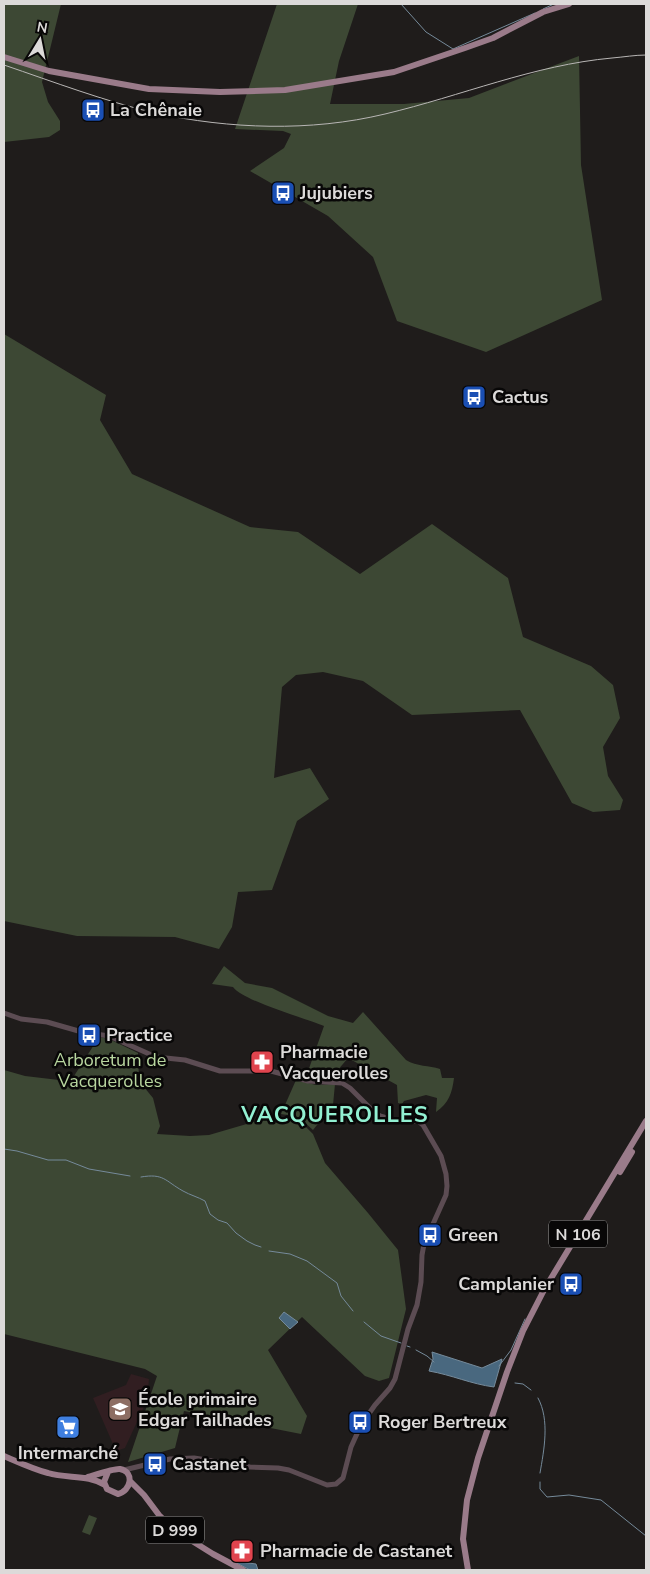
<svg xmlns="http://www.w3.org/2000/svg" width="650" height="1574" font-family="'Nunito Sans',sans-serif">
<rect width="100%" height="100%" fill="#1f1c1b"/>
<path fill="#311e21" d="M 131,1374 L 149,1379 L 147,1400 L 125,1448 L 116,1451 L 93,1398 L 126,1385 Z"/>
<path fill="#3d4834" d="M 4,4 L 61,4 L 42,82 L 48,102 L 60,121 L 60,130 L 49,137 L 4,142 Z
M 277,4 L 358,4 L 339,61 L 330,104 L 404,104 L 469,98 L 579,56 L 581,165 L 602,300 L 486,352 L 397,321 L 373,257 L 328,216 L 250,171 L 284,148 L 291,134 L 283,131 L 235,129 Z
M 4,334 L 106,395 L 100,420 L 132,474 L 250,527 L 298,532 L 360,574 L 432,524 L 508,578 L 523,637 L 591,666 L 613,685 L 620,718 L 603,747 L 608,776 L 623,800 L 620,810 L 593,812 L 572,803 L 520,710 L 412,715 L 363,681 L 323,672 L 296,675 L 282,687 L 274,778 L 310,768 L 329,799 L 297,821 L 272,890 L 238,892 L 232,927 L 219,949 L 175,937 L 77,936 L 4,921 Z
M 224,966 L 245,983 L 272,988 L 328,1016 L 353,1023 L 363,1012 L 406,1060 C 417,1067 429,1065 440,1069 L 442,1078 L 454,1078 C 452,1093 449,1103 436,1112 L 437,1098 L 426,1095 L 404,1101 L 402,1104 L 398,1103 L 397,1085 L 348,1058 L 337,1071 L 337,1078 L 306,1077 L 324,1026 C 305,1018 243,1001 233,987 L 212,984 Z
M 99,1037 L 109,1039 L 138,1053 L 139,1081 L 153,1098 L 160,1126 L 157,1134 L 190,1136 L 209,1135 L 267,1118 L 290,1118 L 301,1122 L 313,1134 L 325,1163 L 368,1213 L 398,1250 L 406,1309 L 389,1378 L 379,1381 L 365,1376 L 302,1317 L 268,1350 L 307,1416 L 301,1434 L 184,1411 L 175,1448 L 128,1462 L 157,1376 L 145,1369 L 4,1334 L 4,1070 L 25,1076 L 76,1082 L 74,1076 Z
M 296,1080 L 316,1085 L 335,1084 L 333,1105 L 313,1130 C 301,1119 298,1116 281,1114 Z
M 89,1515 L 97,1518 L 90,1535 L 82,1532 Z"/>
<path fill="#49687f" stroke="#758a9a" d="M 284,1312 L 298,1322 L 290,1329 L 279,1318 Z
M 432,1352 L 482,1368 L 502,1359 L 494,1387 C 471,1384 452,1375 429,1371 L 433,1359 Z
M 233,1561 L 256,1564 L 258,1570 L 250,1570 Z"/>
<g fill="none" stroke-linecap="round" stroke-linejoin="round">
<path stroke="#758a9a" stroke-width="1" d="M 401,4 L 426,32 L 453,49 L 535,13
M 543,9 L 554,4
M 4,1149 L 17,1151 L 48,1160 L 66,1160 L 89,1169 L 130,1176
M 141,1177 C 164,1173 165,1181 183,1191 C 190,1195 198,1197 205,1201 L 210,1214 L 218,1220 L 227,1223 L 236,1233 L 247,1241 L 255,1245 L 261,1247
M 269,1251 L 290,1254 L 307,1261 L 337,1283 L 341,1296 L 353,1311
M 364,1322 L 381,1336 L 401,1343
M 407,1346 L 410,1347
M 416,1350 L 427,1356 L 434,1362
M 499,1366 L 511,1350 L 525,1319
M 515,1383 L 523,1384 L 531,1390
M 538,1398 C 550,1420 544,1450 540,1473
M 540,1482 L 540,1489 L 547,1497 L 569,1495 L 601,1500 L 646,1536"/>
<path stroke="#5c4c53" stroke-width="5" d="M 4,1013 L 21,1019 L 47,1022 L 82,1032 L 109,1036 L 156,1057 L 185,1060 L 220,1071 L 271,1071 L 308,1081 L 342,1083 L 350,1088 L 371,1109 L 380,1116 L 397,1121 L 418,1121 L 423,1125 L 441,1156 L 446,1174 L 447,1186 L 446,1195 L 424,1244 L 422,1255 L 421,1282 L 417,1305 L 408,1329 L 395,1379 L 390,1388 L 375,1405 L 361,1425 L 351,1447 L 343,1478 L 336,1484 L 327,1485 L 289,1470 L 278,1468 L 250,1467 L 194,1458 L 170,1459 L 124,1470"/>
<path stroke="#9a7b8a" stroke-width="6" d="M 4,57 L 49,71 L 149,89 L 220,92 L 285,90 L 394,72 L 465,48 L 493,38 L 543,12 L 569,4
M 620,1172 L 632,1152
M 4,1456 C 18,1462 33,1469 48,1473 C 67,1479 88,1474 105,1485
M 88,1477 C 95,1475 115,1468 120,1469 C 135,1472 131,1491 118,1494 L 107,1489 L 104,1482 L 108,1472
M 130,1481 L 144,1495 L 159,1515 L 173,1529 L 213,1554 L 243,1570
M 468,1570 L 463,1539 L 467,1500 L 478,1458 L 507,1372 L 523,1331 L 544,1290 L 646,1121"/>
<path stroke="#b8b6b5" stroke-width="1" d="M 4,65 C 54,82 104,101 155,113 C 230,129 310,132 385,114 C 461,96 534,65 612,58 C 624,57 635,55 646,55"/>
</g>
<defs>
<g id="bus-square" transform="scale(1.25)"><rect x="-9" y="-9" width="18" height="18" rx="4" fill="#1a4fb4" stroke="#080707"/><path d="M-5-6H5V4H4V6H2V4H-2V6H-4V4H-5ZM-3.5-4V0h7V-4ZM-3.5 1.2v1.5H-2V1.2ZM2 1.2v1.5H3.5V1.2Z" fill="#fff"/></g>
<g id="pharmacy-square" transform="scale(1.25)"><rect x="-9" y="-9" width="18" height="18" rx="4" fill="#e0444e" stroke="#080707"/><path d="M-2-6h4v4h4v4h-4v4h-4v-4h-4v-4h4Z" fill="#fff"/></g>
<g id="school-square" transform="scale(1.25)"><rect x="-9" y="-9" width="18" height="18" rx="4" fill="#8d6e63" stroke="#080707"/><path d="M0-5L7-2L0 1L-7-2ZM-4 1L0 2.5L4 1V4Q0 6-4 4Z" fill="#fff"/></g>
<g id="supermarket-square" transform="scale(1.25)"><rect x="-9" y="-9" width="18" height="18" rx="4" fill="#3f7fe0" stroke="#080707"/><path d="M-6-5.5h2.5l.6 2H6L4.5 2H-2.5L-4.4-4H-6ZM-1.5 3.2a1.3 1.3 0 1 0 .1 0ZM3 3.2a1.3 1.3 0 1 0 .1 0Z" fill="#fff"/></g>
</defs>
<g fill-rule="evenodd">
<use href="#bus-square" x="93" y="110"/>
<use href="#bus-square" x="283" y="193"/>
<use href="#bus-square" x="474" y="397"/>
<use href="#bus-square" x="89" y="1035"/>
<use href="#pharmacy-square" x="262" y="1062"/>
<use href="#bus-square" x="430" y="1235"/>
<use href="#bus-square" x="571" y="1284"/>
<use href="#school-square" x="120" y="1409"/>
<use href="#bus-square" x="360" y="1422"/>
<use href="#supermarket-square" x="68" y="1427"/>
<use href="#bus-square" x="155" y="1464"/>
<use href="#pharmacy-square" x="242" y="1551"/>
</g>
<g text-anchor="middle" stroke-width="5" stroke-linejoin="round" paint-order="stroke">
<g fill="#080707" stroke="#9c9b9a" stroke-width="1">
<rect x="549" y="1220.5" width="58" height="27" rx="4"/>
<rect x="146" y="1516.5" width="58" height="27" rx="4"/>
</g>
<g font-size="16" font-weight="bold" fill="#dcdad9">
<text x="578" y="1240">N 106</text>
<text x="175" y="1536">D 999</text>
</g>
<g font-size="18" font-weight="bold" fill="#dcdad9" stroke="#080707" text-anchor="start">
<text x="110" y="116">La Chênaie</text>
<text x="300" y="199">Jujubiers</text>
<text x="492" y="403">Cactus</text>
<text x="106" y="1041">Practice</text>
<text x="280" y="1058">Pharmacie<tspan x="280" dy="21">Vacquerolles</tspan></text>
<text x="448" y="1241">Green</text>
<text x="554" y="1290" text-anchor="end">Camplanier</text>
<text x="138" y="1405">École primaire<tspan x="138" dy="21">Edgar Tailhades</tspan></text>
<text x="378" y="1428">Roger Bertreux</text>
<text x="68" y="1459" text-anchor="middle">Intermarché</text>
<text x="172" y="1470">Castanet</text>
<text x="260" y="1557">Pharmacie de Castanet</text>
</g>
<g font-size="18" fill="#b8d69f" stroke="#080707">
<text x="110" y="1066">Arboretum de<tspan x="110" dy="21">Vacquerolles</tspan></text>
</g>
<g font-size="22" font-weight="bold" letter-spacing="1" fill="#92f0d2" stroke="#080707">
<text x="335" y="1122">VACQUEROLLES</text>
</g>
</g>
<rect width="650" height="1574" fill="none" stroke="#dcdad9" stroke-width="10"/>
<g transform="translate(40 40) rotate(10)" stroke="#080707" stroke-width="4" paint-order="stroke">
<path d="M0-4L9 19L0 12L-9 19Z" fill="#dcdad9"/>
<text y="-8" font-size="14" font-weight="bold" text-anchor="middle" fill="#dcdad9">N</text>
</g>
</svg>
